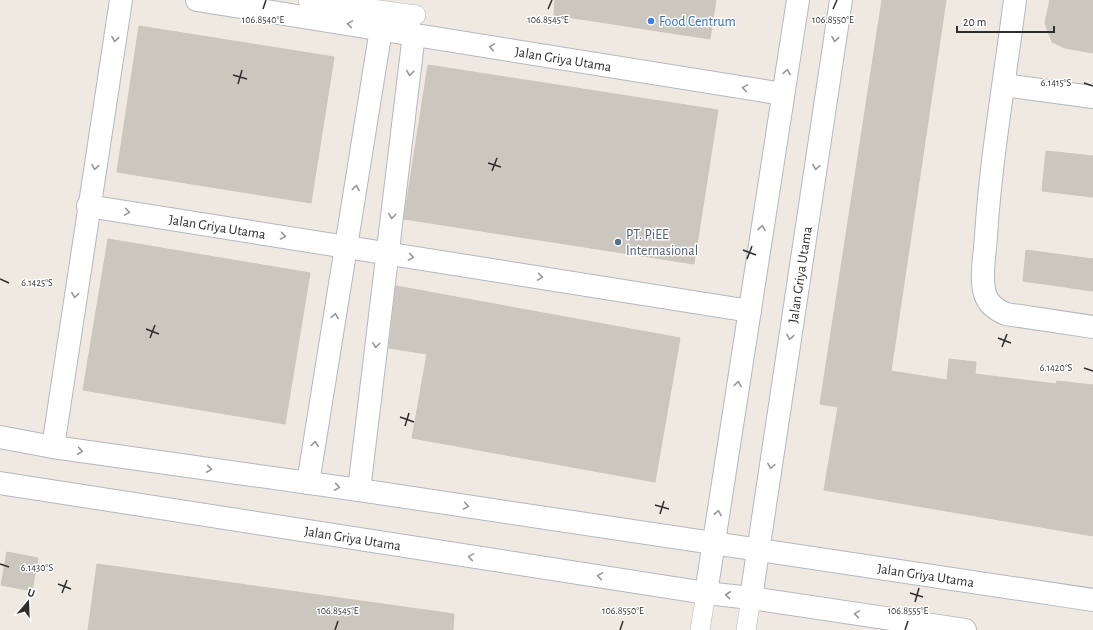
<svg xmlns="http://www.w3.org/2000/svg" width="1093" height="630" font-family="'Alegreya Sans',sans-serif">
<rect width="100%" height="100%" fill="#efe9e1"/>
<path fill="#cbc7bf" stroke="#cbc5ba" d="M 555,0 L 716,0 L 710,39 L 554,15 Z
M 882,0 L 946,0 L 891,371 L 947,380 L 949,359 L 976,362 L 975,374 L 1056,384 L 1057,381 L 1093,385 L 1093,536 L 824,490 L 838,407 L 820,404 Z
M 1050,0 L 1093,0 L 1093,53 L 1065,48 L 1052,42 L 1045,23 Z
M 139,26 L 334,57 L 311,203 L 117,172 Z
M 428,65 L 718,110 L 694,264 L 404,219 Z
M 1046,151 L 1093,156 L 1093,197 L 1042,191 Z
M 108,239 L 310,273 L 285,424 L 83,390 Z
M 1026,250 L 1093,259 L 1093,291 L 1023,281 Z
M 396,286 L 680,338 L 655,482 L 412,438 L 427,354 L 389,348 Z
M 7,552 L 38,558 L 32,591 L 1,585 Z
M 97,564 L 454,614 L 453,630 L 88,630 Z"/>
<g fill="none" stroke-linecap="round" stroke-linejoin="round">
<g stroke="#b4b7c1" stroke-width="20">
<path id="lane" d="M 308,0 L 416,15
M 700,630 L 706,593
M 746,630 L 751,598"/>
</g>
<g stroke="#b4b7c1" stroke-width="24">
<g id="street">
<path id="s1" d="M 197,0 L 783,94"/>
<path d="M 1015,0 C 1005,78 991,157 986,236 C 985,254 980,277 985,294 C 988,304 996,310 1006,314 L 1093,327"/>
<path d="M 1004,85 L 1093,97"/>
<path id="s2" d="M 88,206 L 750,311"/>
<path id="s3" d="M 0,437 L 53,447 L 359,490 L 1093,600"/>
<path d="M 53,447 L 121,0"/>
<path id="s4" d="M 0,483 L 706,593 L 751,598 L 965,630"/>
<path d="M 308,483 L 381,29"/>
<path d="M 359,490 L 414,34"/>
<path d="M 706,593 L 798,0"/>
<path id="s5" d="M 751,598 L 841,0"/>
</g>
</g>
<use href="#lane" stroke="#fff" stroke-width="19"/>
<use href="#street" stroke="#fff" stroke-width="22"/>
</g>
<defs><path id="oneway-chevron" d="M-2-3.5L2.5 0L-2 3.5" fill="none" stroke-width="1.6" stroke-linecap="round" stroke-linejoin="round"/></defs>
<g stroke="#969696">
<use href="#oneway-chevron" transform="translate(350 24) rotate(-171)"/>
<use href="#oneway-chevron" transform="translate(115 39) rotate(99)"/>
<use href="#oneway-chevron" transform="translate(835 39) rotate(99)"/>
<use href="#oneway-chevron" transform="translate(492 47) rotate(-171)"/>
<use href="#oneway-chevron" transform="translate(787 72) rotate(-81)"/>
<use href="#oneway-chevron" transform="translate(410 73) rotate(97)"/>
<use href="#oneway-chevron" transform="translate(745 88) rotate(-171)"/>
<use href="#oneway-chevron" transform="translate(95 167) rotate(99)"/>
<use href="#oneway-chevron" transform="translate(816 167) rotate(99)"/>
<use href="#oneway-chevron" transform="translate(356 188) rotate(-81)"/>
<use href="#oneway-chevron" transform="translate(127 212) rotate(9)"/>
<use href="#oneway-chevron" transform="translate(392 216) rotate(97)"/>
<use href="#oneway-chevron" transform="translate(762 228) rotate(-81)"/>
<use href="#oneway-chevron" transform="translate(283 236) rotate(9)"/>
<use href="#oneway-chevron" transform="translate(411 257) rotate(9)"/>
<use href="#oneway-chevron" transform="translate(540 277) rotate(9)"/>
<use href="#oneway-chevron" transform="translate(75 295) rotate(98)"/>
<use href="#oneway-chevron" transform="translate(335 316) rotate(-81)"/>
<use href="#oneway-chevron" transform="translate(790 337) rotate(99)"/>
<use href="#oneway-chevron" transform="translate(376 345) rotate(97)"/>
<use href="#oneway-chevron" transform="translate(738 384) rotate(-81)"/>
<use href="#oneway-chevron" transform="translate(315 444) rotate(-81)"/>
<use href="#oneway-chevron" transform="translate(80 451) rotate(8)"/>
<use href="#oneway-chevron" transform="translate(771 466) rotate(99)"/>
<use href="#oneway-chevron" transform="translate(209 469) rotate(8)"/>
<use href="#oneway-chevron" transform="translate(337 487) rotate(8)"/>
<use href="#oneway-chevron" transform="translate(466 506) rotate(9)"/>
<use href="#oneway-chevron" transform="translate(718 513) rotate(-81)"/>
<use href="#oneway-chevron" transform="translate(471 557) rotate(-171)"/>
<use href="#oneway-chevron" transform="translate(600 576) rotate(-171)"/>
<use href="#oneway-chevron" transform="translate(728 595) rotate(-174)"/>
<use href="#oneway-chevron" transform="translate(857 614) rotate(-171)"/>
</g>
<path fill="none" stroke="#2e2e2e" stroke-width="1.5" d="M 263,9 L 266,0M 548,9 L 552,0M 833,9 L 837,0M 233,75 L 247,79M 1084,83 L 1093,86M 238,84 L 242,70M 488,163 L 501,167M 492,171 L 497,158M 743,250 L 756,255M 747,259 L 752,246M 0,279 L 9,283M 146,329 L 159,334M 150,338 L 155,325M 998,338 L 1011,343M 1002,347 L 1007,334M 1084,368 L 1093,371M 400,417 L 414,422M 405,426 L 409,413M 655,505 L 669,509M 660,514 L 664,501M 0,564 L 9,567M 58,584 L 71,589M 62,593 L 67,580M 910,593 L 923,597M 915,602 L 919,588M 335,630 L 338,621M 620,630 L 623,621M 905,630 L 908,621"/>
<circle fill="#3f7fe0" stroke="#fff" stroke-width="1.5" cx="651" cy="21" r="4"/>
<circle fill="#5c6f8a" stroke="#fff" stroke-width="1.5" cx="618" cy="242" r="4"/>
<g text-anchor="middle" stroke-width="3" stroke-linejoin="round" paint-order="stroke">
<g font-size="14" fill="#366cbe" stroke="#fff" text-anchor="start">
<text x="659" y="26">Food Centrum</text>
</g>
<g font-size="14" fill="#2e2e2e" stroke="#fff">
<text dy="5" stroke="none"><textPath href="#s1" startOffset="371">Jalan Griya Utama</textPath></text>
<text dy="5" stroke="none"><textPath href="#s2" startOffset="131">Jalan Griya Utama</textPath></text>
<text dy="5" stroke="none"><textPath href="#s5" startOffset="327">Jalan Griya Utama</textPath></text>
<text dy="5" stroke="none"><textPath href="#s4" startOffset="357">Jalan Griya Utama</textPath></text>
<text dy="5" stroke="none"><textPath href="#s3" startOffset="936">Jalan Griya Utama</textPath></text>
</g>
<g font-size="14" fill="#4e5e75" stroke="#fff" text-anchor="start">
<text x="626" y="239">PT. PiEE<tspan x="626" dy="16">Internasional</tspan></text>
</g>
</g>
<g font-size="10" text-anchor="middle" fill="#2e2e2e" stroke="#fff" stroke-width="3" stroke-linejoin="round" paint-order="stroke">
<text x="263" y="23">106.8540°E</text>
<text x="548" y="23">106.8545°E</text>
<text x="833" y="23">106.8550°E</text>
<text x="1056" y="86">6.1415°S</text>
<text x="37" y="286">6.1425°S</text>
<text x="1056" y="371">6.1420°S</text>
<text x="37" y="571">6.1430°S</text>
<text x="338" y="614">106.8545°E</text>
<text x="623" y="614">106.8550°E</text>
<text x="908" y="614">106.8555°E</text>
</g>
<g transform="translate(28 602) rotate(19)" stroke="#ffffff" stroke-width="3" paint-order="stroke">
<path d="M0-3L7 15L0 10L-7 15Z" fill="#2e2e2e"/>
<text y="-6" font-size="11" font-weight="bold" text-anchor="middle" fill="#2e2e2e">U</text>
</g>
<path d="M957 26v6h97v-6" fill="none" stroke="#2e2e2e" stroke-width="2"/>
<text x="963" y="26" font-size="12" fill="#2e2e2e" stroke="#ffffff" stroke-width="3" paint-order="stroke">20 m</text>
</svg>
